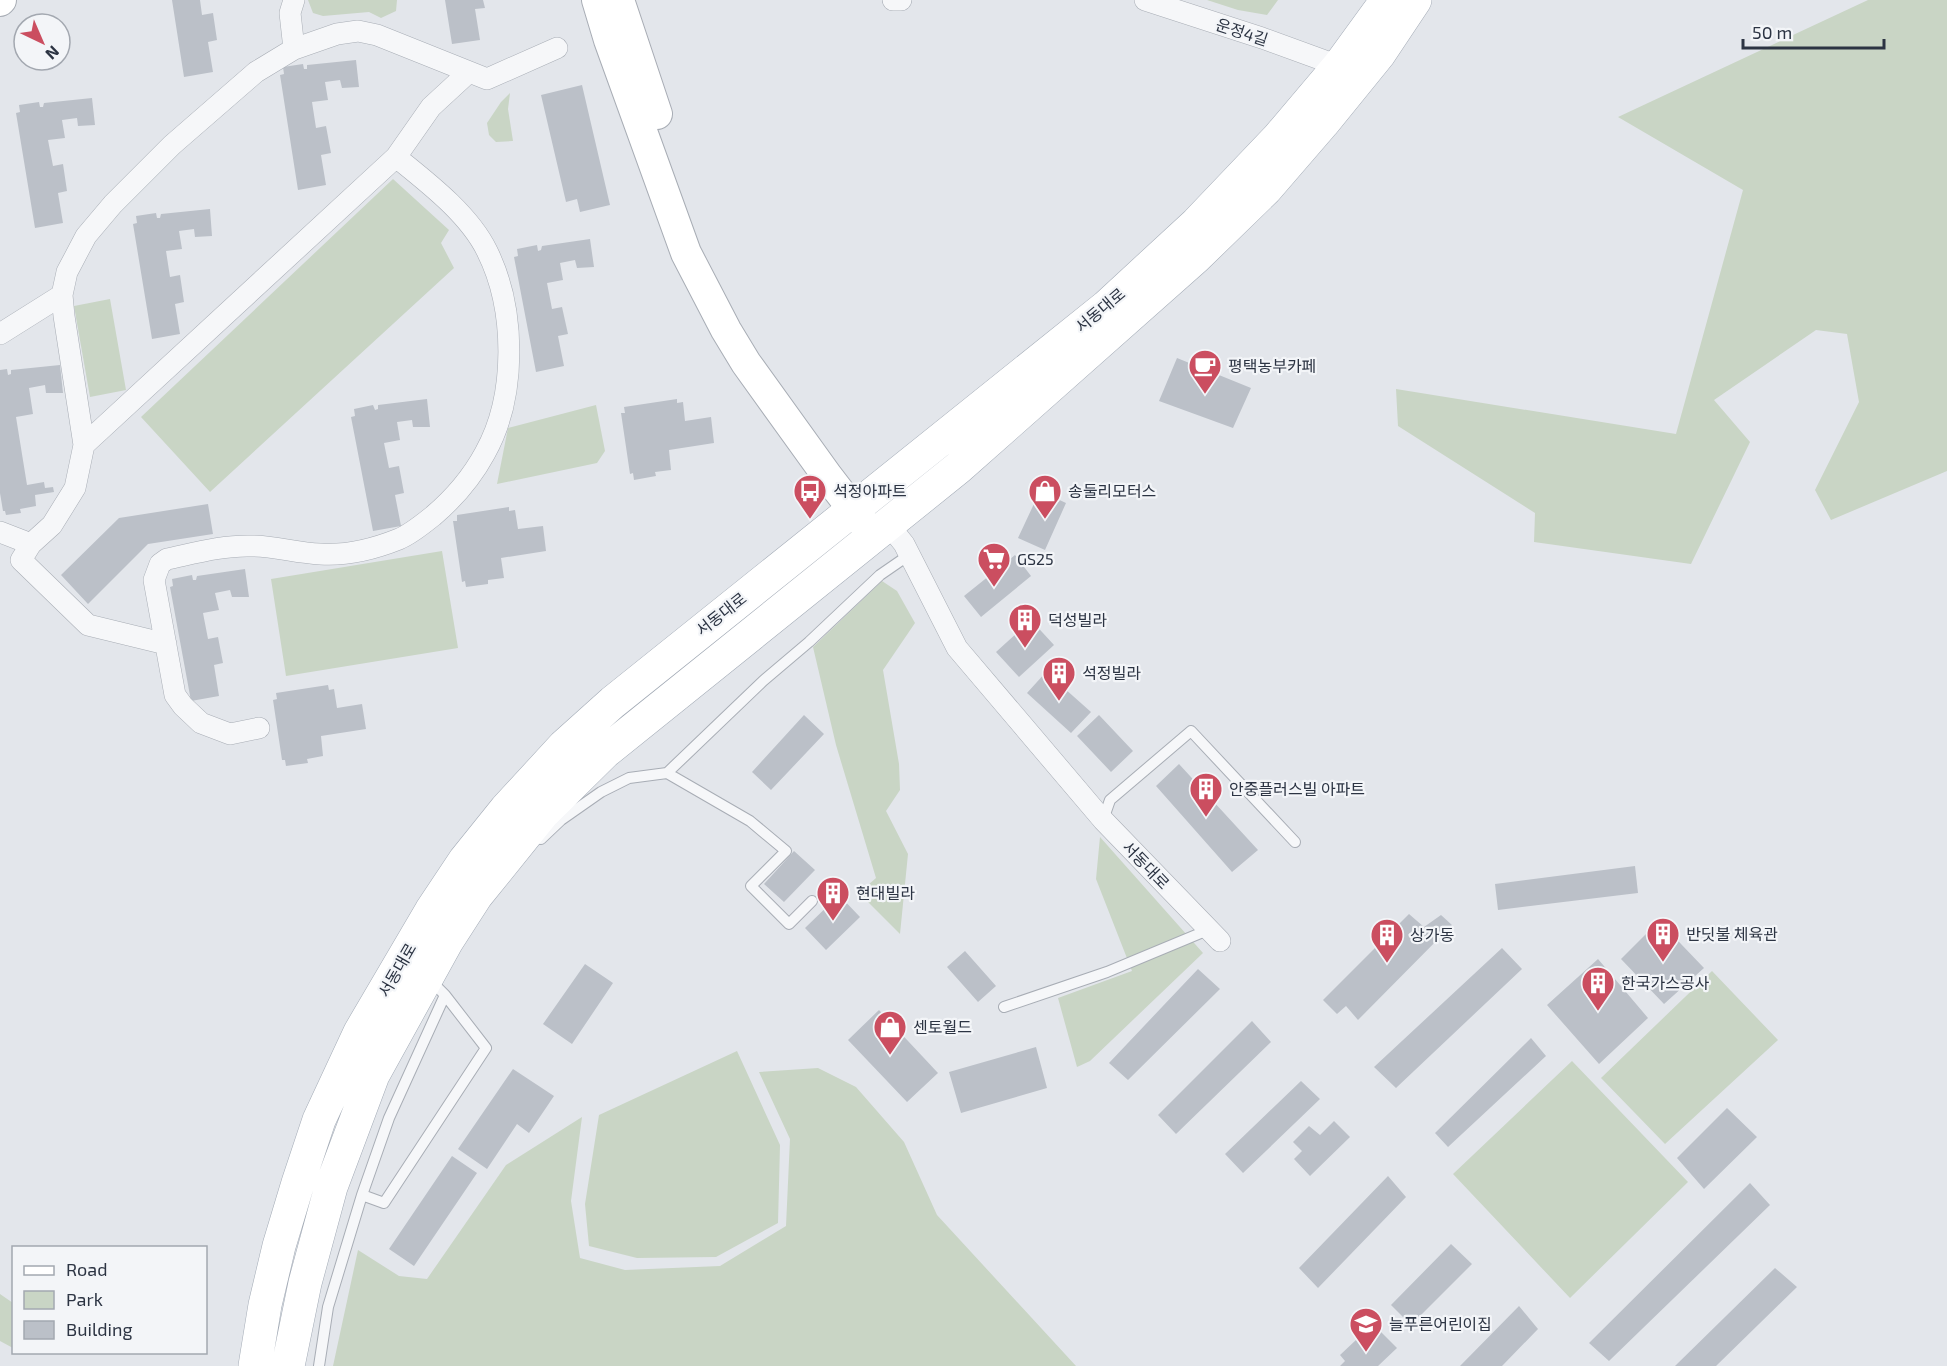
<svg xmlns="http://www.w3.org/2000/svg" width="1947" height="1366" font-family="'Exo 2','Noto Sans KR',sans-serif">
<rect width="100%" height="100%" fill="#e3e6eb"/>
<path fill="#c9d5c5" d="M 308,0 L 397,0 L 396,11 L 381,18 L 369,12 L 323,16 L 313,13 Z
M 1207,0 L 1278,0 L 1267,15 L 1238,10 Z
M 1868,0 L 1947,0 L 1947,471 L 1831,520 L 1815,490 L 1859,402 L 1847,334 L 1816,330 L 1714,400 L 1750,442 L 1691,564 L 1534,542 L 1535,513 L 1398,426 L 1396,389 L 1676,434 L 1743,190 L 1618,117 Z
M 510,93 L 508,109 L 513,141 L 496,142 L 489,135 L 487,123 L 501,102 Z
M 393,179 L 449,230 L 441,243 L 454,268 L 210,492 L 141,417 Z
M 110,299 L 126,390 L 90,397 L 74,306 Z
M 596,405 L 605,451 L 597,463 L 497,484 L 508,428 Z
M 442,551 L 458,648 L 286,676 L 271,579 Z
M 882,581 L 897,591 L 915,623 L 883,670 L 899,764 L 900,790 L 886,811 L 908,854 L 900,934 L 859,893 L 876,878 L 836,745 L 813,647 Z
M 1100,837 L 1203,953 L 1090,1061 L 1077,1067 L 1058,998 L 1132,971 L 1096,879 Z
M 1712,971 L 1778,1040 L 1665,1144 L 1601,1078 Z
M 737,1051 L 780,1145 L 778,1223 L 716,1257 L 637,1258 L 589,1246 L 585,1204 L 599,1115 Z
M 1572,1061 L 1688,1182 L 1570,1298 L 1453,1174 Z
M 818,1068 L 856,1087 L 904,1142 L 937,1215 L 1076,1366 L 333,1366 L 358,1250 L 399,1276 L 427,1279 L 506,1165 L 582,1117 L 571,1201 L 580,1258 L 625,1270 L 720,1266 L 786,1226 L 790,1139 L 759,1072 Z
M 0,1294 L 13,1303 L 13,1348 L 0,1341 Z"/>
<path fill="#bbc0c8" d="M 172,0 L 200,0 L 202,15 L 213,13 L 217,40 L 208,42 L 213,72 L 184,77 Z
M 445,0 L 483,0 L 485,8 L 475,9 L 480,40 L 452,44 Z
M 356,60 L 359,87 L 342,88 L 340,80 L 325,82 L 328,100 L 312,102 L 316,128 L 326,126 L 331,153 L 321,155 L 326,185 L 298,190 L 280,75 L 284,74 L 283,67 L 303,64 L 304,69 L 307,69 L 307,65 Z
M 582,85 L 610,205 L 580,212 L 577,199 L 566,202 L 541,95 Z
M 92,98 L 95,125 L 78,126 L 77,118 L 62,120 L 65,138 L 48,140 L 53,166 L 63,164 L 67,191 L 58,193 L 63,223 L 35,228 L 16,113 L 20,112 L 19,105 L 39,102 L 40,107 L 43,107 L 44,103 Z
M 210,209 L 212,236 L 195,237 L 194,229 L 179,231 L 182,249 L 166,251 L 170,277 L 180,275 L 184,302 L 175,304 L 180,334 L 152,339 L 133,224 L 137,223 L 136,216 L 156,213 L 157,218 L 160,218 L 161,214 Z
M 590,239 L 594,267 L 577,268 L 575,260 L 560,263 L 563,280 L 547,283 L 552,309 L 562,307 L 568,334 L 558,336 L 564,366 L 536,372 L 514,257 L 518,256 L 517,249 L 537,245 L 538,251 L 541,250 L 542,246 Z
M 1177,358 L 1251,388 L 1233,428 L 1159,401 Z
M 60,365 L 63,393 L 46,393 L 45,385 L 29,388 L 33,414 L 16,417 L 27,485 L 44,482 L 45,488 L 53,487 L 54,492 L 35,495 L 36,506 L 20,509 L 21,513 L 6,515 L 5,511 L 3,511 L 0,493 L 0,370 L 7,369 L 8,375 L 11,374 L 11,370 Z
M 427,399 L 430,427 L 413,427 L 412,420 L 397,422 L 400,440 L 384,443 L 389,468 L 399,466 L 404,493 L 395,495 L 401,526 L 373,531 L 351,417 L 355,416 L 354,409 L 373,405 L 375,410 L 378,409 L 378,405 Z
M 677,399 L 677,403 L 683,402 L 685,421 L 711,417 L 714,443 L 669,450 L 671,470 L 655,472 L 656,476 L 634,480 L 633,473 L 630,474 L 621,413 L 625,413 L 624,407 Z
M 1040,491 L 1066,503 L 1045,550 L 1018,538 Z
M 208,504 L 213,534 L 148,544 L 88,604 L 61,575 L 119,518 Z
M 509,507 L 509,511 L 515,510 L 518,529 L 543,526 L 546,551 L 501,558 L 504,578 L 488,580 L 488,584 L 466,587 L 465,581 L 462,582 L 453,521 L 457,521 L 457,515 Z
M 1015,555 L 1031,576 L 981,617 L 964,596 Z
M 245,569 L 249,597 L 232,597 L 230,590 L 215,593 L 219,610 L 203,613 L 208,639 L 218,637 L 223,663 L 214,665 L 219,696 L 191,701 L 170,587 L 173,586 L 172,579 L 192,575 L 193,580 L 196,580 L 197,576 Z
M 1031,620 L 1054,645 L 1019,677 L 996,652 Z
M 1046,672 L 1091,712 L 1071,733 L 1027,693 Z
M 328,685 L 329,690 L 334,689 L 337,708 L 362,704 L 366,729 L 321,736 L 323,756 L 307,759 L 308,763 L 286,766 L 285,760 L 282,760 L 273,700 L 277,699 L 276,693 Z
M 804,715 L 824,734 L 771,790 L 752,772 Z
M 1099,715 L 1133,751 L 1111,772 L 1077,736 Z
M 1179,764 L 1258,850 L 1232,872 L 1156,786 Z
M 794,851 L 815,870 L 784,902 L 764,884 Z
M 1635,866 L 1638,893 L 1498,910 L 1495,884 Z
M 839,895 L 860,917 L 826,950 L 805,928 Z
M 1409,914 L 1424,927 L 1441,915 L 1452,925 L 1358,1020 L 1346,1006 L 1337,1014 L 1323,1000 Z
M 1659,921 L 1704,968 L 1664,1004 L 1621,959 Z
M 1502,948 L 1522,969 L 1396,1088 L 1374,1067 Z
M 965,951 L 996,986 L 978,1002 L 947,967 Z
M 1598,959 L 1648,1018 L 1599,1064 L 1547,1005 Z
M 585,964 L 613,983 L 572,1044 L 543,1024 Z
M 1198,969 L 1220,989 L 1128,1080 L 1109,1063 Z
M 879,1010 L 938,1073 L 907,1102 L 848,1040 Z
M 1252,1021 L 1271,1042 L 1176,1134 L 1158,1115 Z
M 1531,1038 L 1546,1056 L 1448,1147 L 1435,1133 Z
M 1036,1047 L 1047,1088 L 961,1113 L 949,1072 Z
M 513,1069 L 554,1096 L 529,1133 L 517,1124 L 487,1169 L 458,1149 Z
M 1301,1081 L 1320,1099 L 1243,1173 L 1225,1154 Z
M 1727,1108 L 1757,1137 L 1704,1189 L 1677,1158 Z
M 1334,1121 L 1350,1137 L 1310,1176 L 1294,1159 L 1302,1151 L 1293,1142 L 1309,1126 L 1320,1135 Z
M 452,1156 L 477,1173 L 414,1266 L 389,1249 Z
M 1388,1176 L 1406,1197 L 1318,1288 L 1299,1268 Z
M 1750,1183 L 1770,1205 L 1609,1361 L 1589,1343 Z
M 1451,1244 L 1472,1264 L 1411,1325 L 1391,1305 Z
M 1775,1268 L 1797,1287 L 1716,1366 L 1675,1366 Z
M 1519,1306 L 1538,1329 L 1502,1366 L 1460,1366 Z
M 1373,1324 L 1397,1348 L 1378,1366 L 1340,1366 L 1345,1361 L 1340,1355 Z"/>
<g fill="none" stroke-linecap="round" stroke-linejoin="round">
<g stroke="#a8adb5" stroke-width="12">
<path id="lane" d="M 667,773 L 750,821 L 786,851 L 751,886 L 789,924 L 812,901
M 1103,820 L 1110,800 L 1191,731 L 1295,842
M 541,839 L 561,820 L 601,792 L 629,778 L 667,773 L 763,681 L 809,642 L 880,575 L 909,555
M 1004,1007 L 1107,972 L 1208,930
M 362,1195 L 384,1203 L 486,1048 L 445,995
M 319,1366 L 328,1307 L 362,1195 L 389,1118 L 445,995 L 431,981"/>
</g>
<g stroke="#a8adb5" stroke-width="22">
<path id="street" d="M 893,0 L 901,0
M 1145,0 L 1262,38 L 1339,66
M 294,49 L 290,13 L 294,0
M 0,334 L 62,295
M 84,445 L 396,157 L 431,107 L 469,72
M 888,524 L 904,544 L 957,648 L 1103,820 L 1220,941
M 0,532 L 31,544
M 166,644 L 88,625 L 21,560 L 31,544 L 52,525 L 75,488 L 84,445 L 64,316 L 62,295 L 67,272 L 86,236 L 113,204 L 172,145 L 256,72 L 294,49 L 337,34 L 358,31 L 377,35 L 487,79 L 557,48
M 259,728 L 230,734 L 201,723 L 183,706 L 175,695 L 154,580 L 160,564 L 167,559 C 195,553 223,545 252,546 C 274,546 297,553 320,554 C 347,556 374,549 399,539 C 411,534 423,524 433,516 C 453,499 472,477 485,453 C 517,396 516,309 487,251 C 469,214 427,182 396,157"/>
</g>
<g stroke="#a8adb5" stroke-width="32">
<path id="secondary" d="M 597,0 L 609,40 L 686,253 L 726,330 L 746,363 L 828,477 L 868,529
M 619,0 L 657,114
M 0,1 L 1,0"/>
</g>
<g stroke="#a3abb6" stroke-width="34">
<path id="primary" d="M 255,1366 L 265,1305 L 279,1246 L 298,1183 L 319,1120 L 360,1032 L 431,911 L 465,860 L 506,809 L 564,746 L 613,702 L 1106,307 L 1197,223 L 1278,138 L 1339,66 L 1387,0
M 288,1366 L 305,1283 L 331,1187 L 373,1075 L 447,941 L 476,896 L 543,813 L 605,752 L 958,468 L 1195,258 L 1266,189 L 1323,123 L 1379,54 L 1415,0"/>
</g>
<use href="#lane" stroke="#f6f7f9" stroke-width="10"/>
<use href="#street" stroke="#f6f7f9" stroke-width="21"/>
<use href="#secondary" stroke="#fff" stroke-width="30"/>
<use href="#primary" stroke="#fff" stroke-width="33"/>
</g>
<defs>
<g id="cafe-pin" transform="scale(1.725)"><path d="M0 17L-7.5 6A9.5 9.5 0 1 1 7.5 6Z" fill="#cb4e60" stroke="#f3f5f8"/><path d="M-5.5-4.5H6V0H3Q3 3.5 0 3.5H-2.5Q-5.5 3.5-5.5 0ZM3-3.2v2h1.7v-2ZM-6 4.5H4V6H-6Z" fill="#fff"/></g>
<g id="bus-pin" transform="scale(1.725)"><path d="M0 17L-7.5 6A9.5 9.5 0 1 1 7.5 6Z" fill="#cb4e60" stroke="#f3f5f8"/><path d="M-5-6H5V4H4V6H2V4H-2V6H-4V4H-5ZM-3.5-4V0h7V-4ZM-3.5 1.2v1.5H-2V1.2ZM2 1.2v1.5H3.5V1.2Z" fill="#fff"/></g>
<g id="shop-pin" transform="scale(1.725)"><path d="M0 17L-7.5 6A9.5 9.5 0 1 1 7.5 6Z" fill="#cb4e60" stroke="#f3f5f8"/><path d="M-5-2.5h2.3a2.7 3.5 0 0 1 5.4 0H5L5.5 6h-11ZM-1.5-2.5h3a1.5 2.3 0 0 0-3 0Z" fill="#fff"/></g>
<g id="supermarket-pin" transform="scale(1.725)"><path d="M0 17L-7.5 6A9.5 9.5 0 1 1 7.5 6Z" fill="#cb4e60" stroke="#f3f5f8"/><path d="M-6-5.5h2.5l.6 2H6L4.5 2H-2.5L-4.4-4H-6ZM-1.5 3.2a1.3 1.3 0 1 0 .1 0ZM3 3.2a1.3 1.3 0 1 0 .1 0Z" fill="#fff"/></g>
<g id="building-pin" transform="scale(1.725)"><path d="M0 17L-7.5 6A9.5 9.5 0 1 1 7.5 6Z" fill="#cb4e60" stroke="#f3f5f8"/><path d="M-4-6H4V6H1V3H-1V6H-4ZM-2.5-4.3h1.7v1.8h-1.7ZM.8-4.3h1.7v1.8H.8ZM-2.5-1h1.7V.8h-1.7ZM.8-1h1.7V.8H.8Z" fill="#fff"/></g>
<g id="school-pin" transform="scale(1.725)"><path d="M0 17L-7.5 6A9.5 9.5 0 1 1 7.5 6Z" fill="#cb4e60" stroke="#f3f5f8"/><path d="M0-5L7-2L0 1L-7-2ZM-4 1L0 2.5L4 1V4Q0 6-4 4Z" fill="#fff"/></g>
</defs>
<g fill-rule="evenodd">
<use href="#cafe-pin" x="1205" y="366"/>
<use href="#bus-pin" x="810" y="491"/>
<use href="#shop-pin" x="1045" y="491"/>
<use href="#supermarket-pin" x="994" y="559"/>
<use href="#building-pin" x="1025" y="620"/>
<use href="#building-pin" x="1059" y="673"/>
<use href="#building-pin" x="1206" y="789"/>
<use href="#building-pin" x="833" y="893"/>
<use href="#building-pin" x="1663" y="934"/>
<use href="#building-pin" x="1387" y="935"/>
<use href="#building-pin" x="1598" y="983"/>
<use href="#shop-pin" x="890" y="1027"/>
<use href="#school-pin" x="1366" y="1324"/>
</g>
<g text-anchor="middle" stroke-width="4.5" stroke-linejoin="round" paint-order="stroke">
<g font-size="16" fill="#2c3443" stroke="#f3f5f8">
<text transform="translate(1242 32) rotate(18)" y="6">운정4길</text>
<text transform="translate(1100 310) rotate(-40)" y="6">서동대로</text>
<text transform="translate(721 614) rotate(-38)" y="6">서동대로</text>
<text transform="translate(1146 865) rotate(46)" y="6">서동대로</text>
<text transform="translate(397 970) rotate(-60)" y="6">서동대로</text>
</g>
<g font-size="16" fill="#2c3443" stroke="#f3f5f8" text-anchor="start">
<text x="1228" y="372">평택농부카페</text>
<text x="833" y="497">석정아파트</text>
<text x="1068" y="497">송둘리모터스</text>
<text x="1017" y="565">GS25</text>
<text x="1048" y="626">덕성빌라</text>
<text x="1082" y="679">석정빌라</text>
<text x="1229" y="795">안중플러스빌 아파트</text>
<text x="856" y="899">현대빌라</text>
<text x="1686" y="940">반딧불 체육관</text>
<text x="1410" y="941">상가동</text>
<text x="1621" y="989">한국가스공사</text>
<text x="913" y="1033">센토월드</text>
<text x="1389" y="1330">늘푸른어린이집</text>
</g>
</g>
<rect x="12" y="1246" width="195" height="108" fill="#f3f5f8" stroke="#a3a8b0" stroke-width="1.5"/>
<rect x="24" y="1266" width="30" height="9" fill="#ffffff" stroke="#a3a8b0" stroke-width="1.5"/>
<text x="66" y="1276" font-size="18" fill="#2c3443">Road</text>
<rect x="24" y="1291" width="30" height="18" fill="#c9d5c5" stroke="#a3a8b0" stroke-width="1.5"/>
<text x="66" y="1306" font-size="18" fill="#2c3443">Park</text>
<rect x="24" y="1321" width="30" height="18" fill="#bbc0c8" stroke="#a3a8b0" stroke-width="1.5"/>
<text x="66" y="1336" font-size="18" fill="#2c3443">Building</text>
<g transform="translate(42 42) rotate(136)"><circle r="28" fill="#f3f5f8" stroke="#a3a8b0" stroke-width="1.5"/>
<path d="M0-4.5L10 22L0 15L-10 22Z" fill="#cb4e60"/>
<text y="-9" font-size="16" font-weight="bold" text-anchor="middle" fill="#2c3443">N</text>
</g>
<path d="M1743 39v9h141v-9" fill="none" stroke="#2c3443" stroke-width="3"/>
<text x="1752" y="39" font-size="18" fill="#2c3443" stroke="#f3f5f8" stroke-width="4.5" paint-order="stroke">50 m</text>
</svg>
